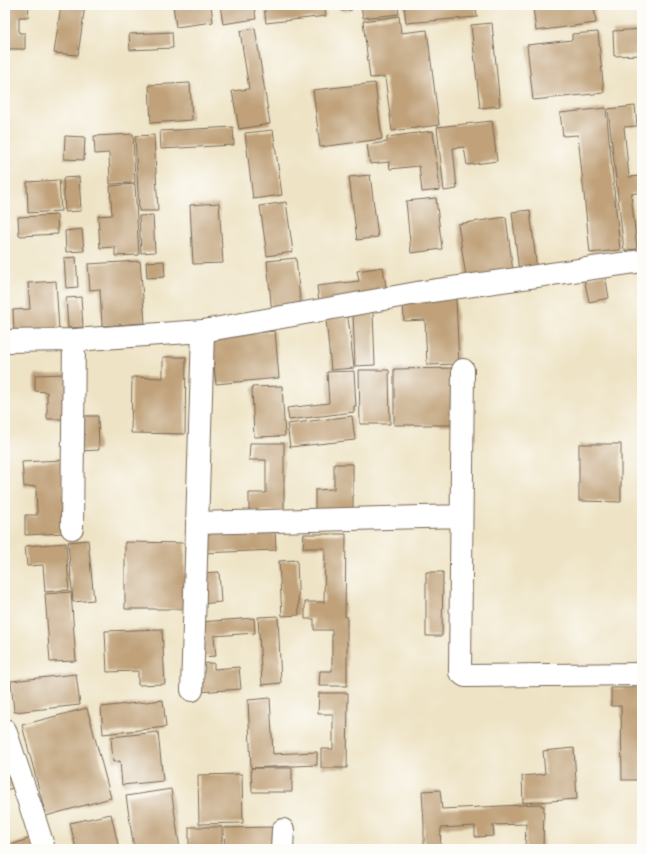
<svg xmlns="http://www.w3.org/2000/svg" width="647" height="854" font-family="'EB Garamond',serif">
<rect width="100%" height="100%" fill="#fdfcf7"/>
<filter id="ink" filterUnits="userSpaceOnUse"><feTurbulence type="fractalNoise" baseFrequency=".025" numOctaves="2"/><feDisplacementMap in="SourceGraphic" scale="8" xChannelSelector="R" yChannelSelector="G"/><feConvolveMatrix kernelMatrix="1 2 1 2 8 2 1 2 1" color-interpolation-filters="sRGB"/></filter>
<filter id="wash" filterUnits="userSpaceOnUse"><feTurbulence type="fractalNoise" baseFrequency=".012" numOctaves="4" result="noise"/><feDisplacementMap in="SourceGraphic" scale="16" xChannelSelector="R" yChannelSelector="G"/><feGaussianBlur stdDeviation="0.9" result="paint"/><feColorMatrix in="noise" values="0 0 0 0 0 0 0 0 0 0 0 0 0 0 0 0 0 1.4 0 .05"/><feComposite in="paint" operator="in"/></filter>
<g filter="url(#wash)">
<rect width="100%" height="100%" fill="#eee3c5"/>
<g id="blocks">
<path fill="#c0a179" d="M 6,5 L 29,5 L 28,17 L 19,17 L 19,33 L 25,33 L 25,49 L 6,49 Z
M 61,5 L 85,5 L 78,55 L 54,53 Z
M 173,5 L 211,5 L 213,22 L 176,27 Z
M 220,5 L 254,5 L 256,19 L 223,24 Z
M 264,5 L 324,5 L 326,16 L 266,23 Z
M 340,5 L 351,5 L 352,10 L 341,11 Z
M 361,5 L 398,5 L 399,14 L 363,18 Z
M 404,5 L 476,5 L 477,17 L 406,23 Z
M 543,5 L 594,5 L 596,23 L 536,31 L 533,7 L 543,6 Z
M 399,16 L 401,33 L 427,30 L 439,125 L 392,131 L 385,77 L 370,78 L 363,21 Z
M 492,23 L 500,106 L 480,108 L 471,25 Z
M 255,28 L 270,124 L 239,129 L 232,91 L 249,89 L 240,31 Z
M 642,29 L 642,55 L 614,56 L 613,31 Z
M 172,32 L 173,48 L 130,50 L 129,34 Z
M 598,32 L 604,93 L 533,100 L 527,45 L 572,40 L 572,34 Z
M 190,83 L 192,120 L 151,123 L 149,85 Z
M 375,83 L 382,139 L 320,147 L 313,90 Z
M 635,106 L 637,126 L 624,127 L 629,177 L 641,176 L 642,192 L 631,194 L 637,249 L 624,250 L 608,109 Z
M 606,108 L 620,250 L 590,253 L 578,135 L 563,136 L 560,113 Z
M 492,121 L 497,161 L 467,165 L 464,147 L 453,148 L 457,189 L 444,191 L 437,127 Z
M 233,127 L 234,145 L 161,149 L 160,131 Z
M 273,130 L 282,195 L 253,199 L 245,133 Z
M 433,131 L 440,190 L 422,192 L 419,166 L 390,169 L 389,162 L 370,164 L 367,145 L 387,142 L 387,137 Z
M 133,134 L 135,183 L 110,184 L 109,153 L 95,154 L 94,136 Z
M 154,135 L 158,211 L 139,211 L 135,136 Z
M 65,136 L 85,137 L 84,160 L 64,159 Z
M 370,175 L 378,237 L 357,240 L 349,177 Z
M 79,177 L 81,211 L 65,212 L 63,178 Z
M 59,180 L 61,211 L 28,213 L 27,182 Z
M 135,184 L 139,255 L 115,256 L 115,247 L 100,248 L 98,216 L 112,215 L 110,186 Z
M 436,198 L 442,249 L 411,253 L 406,201 Z
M 286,202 L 293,252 L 267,256 L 260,206 Z
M 219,203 L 223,263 L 193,264 L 190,205 Z
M 530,210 L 537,270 L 519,272 L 512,212 Z
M 57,215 L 58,234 L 19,236 L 18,217 Z
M 153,215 L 155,252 L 141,253 L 139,216 Z
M 506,217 L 513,271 L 466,277 L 458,224 Z
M 82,229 L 84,251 L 66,252 L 65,231 Z
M 76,257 L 78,287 L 66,288 L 64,258 Z
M 296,258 L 301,311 L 272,314 L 267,261 Z
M 140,261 L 145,323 L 102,326 L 100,289 L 90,290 L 88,264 Z
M 164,261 L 165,277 L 147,278 L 146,262 Z
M 383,267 L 387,293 L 319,303 L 317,286 L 359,281 L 357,271 Z
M 605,274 L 609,298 L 589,302 L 584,278 Z
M 56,281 L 59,330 L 14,333 L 13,310 L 30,309 L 28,283 Z
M 81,297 L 83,327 L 68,328 L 66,298 Z
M 456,299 L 459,364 L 427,365 L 425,320 L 404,321 L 403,301 Z
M 373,312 L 375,365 L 355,366 L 353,313 Z
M 348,317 L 354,368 L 331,370 L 326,319 Z
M 275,331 L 279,378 L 216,384 L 211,337 Z
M 163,357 L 186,357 L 185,434 L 131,433 L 132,377 L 163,378 Z
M 456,368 L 457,425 L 394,425 L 394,369 Z
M 359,370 L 389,370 L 390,424 L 360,424 Z
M 354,371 L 356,406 L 354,406 L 354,412 L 289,420 L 287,408 L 329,403 L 327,372 Z
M 68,374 L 69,419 L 47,419 L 47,392 L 35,391 L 35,375 Z
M 282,386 L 285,436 L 254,437 L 252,387 Z
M 78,416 L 98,416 L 99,450 L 78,451 Z
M 352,416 L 355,440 L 290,447 L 287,424 Z
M 250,443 L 284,443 L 284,511 L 249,511 L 249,493 L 266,493 L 266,460 L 249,460 Z
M 579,444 L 621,444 L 621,502 L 579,501 Z
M 62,460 L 66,533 L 25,535 L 25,515 L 37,515 L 36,486 L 24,487 L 22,462 Z
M 334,464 L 353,464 L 353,510 L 315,509 L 315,490 L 334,489 Z
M 275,529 L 276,550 L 202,553 L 201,533 Z
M 304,534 L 346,534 L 345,617 L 347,617 L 347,686 L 319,686 L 320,671 L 332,671 L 332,630 L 314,630 L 314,619 L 305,619 L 305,602 L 324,602 L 325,548 L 303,548 Z
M 88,540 L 94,600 L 73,602 L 68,542 Z
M 125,542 L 185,543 L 185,609 L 125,609 Z
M 66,543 L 69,590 L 45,592 L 43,565 L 27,566 L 25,546 Z
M 297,560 L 299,615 L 282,616 L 279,561 Z
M 219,572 L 221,602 L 201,604 L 199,573 Z
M 426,572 L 443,572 L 442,636 L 426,636 Z
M 71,592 L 76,661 L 50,662 L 45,594 Z
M 278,616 L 281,683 L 262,685 L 258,617 Z
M 254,618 L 255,633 L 214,636 L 216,656 L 201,657 L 199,622 Z
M 162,629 L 165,684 L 138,685 L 138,671 L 107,672 L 105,631 Z
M 214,663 L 214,669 L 239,667 L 241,689 L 198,692 L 196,664 Z
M 76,674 L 80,705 L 14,712 L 11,681 Z
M 611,688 L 642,688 L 642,780 L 622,780 L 621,706 L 611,706 Z
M 319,693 L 348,693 L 347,768 L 321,768 L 321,749 L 333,749 L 333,714 L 318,714 Z
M 270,698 L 273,754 L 317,752 L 317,765 L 251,768 L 248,700 Z
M 163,700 L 166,727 L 103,734 L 101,707 Z
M 87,708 L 111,798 L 46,816 L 22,725 Z
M 158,732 L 163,781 L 122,785 L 120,761 L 113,762 L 111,737 Z
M 5,742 L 17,787 L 5,790 Z
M 574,748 L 577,799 L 523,803 L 522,776 L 545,774 L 543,751 Z
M 251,768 L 292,768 L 292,792 L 252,792 Z
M 242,774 L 243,823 L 199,824 L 198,775 Z
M 171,789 L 180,849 L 134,849 L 126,796 Z
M 440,790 L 442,809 L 541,804 L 541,806 L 544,806 L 543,849 L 525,849 L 526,824 L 493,825 L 494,836 L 475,837 L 475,826 L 441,828 L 440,849 L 424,849 L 424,824 L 422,791 Z
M 111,814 L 119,849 L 76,849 L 70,823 Z
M 189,827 L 222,827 L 222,849 L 189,849 Z
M 275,827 L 276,849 L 225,849 L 224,828 Z
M 31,838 L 35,849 L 5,849 L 5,847 Z"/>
</g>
</g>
<g filter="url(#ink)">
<use href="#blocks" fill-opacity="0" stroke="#7a6b58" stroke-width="1"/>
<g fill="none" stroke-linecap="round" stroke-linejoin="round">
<g stroke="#7a6b58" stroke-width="24">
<path id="minor" d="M 5,341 L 74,340 L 203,331 L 417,293 L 642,261
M 463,370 L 460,672 L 465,676 L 642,674
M 197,523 L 461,516
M 72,528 L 74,340
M 192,690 L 203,331
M 5,730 L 32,811 L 44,849
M 282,849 L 283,830"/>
</g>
<use href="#minor" stroke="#fff" stroke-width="22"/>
</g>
</g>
<rect width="647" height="854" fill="none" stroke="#fdfcf7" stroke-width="20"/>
</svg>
